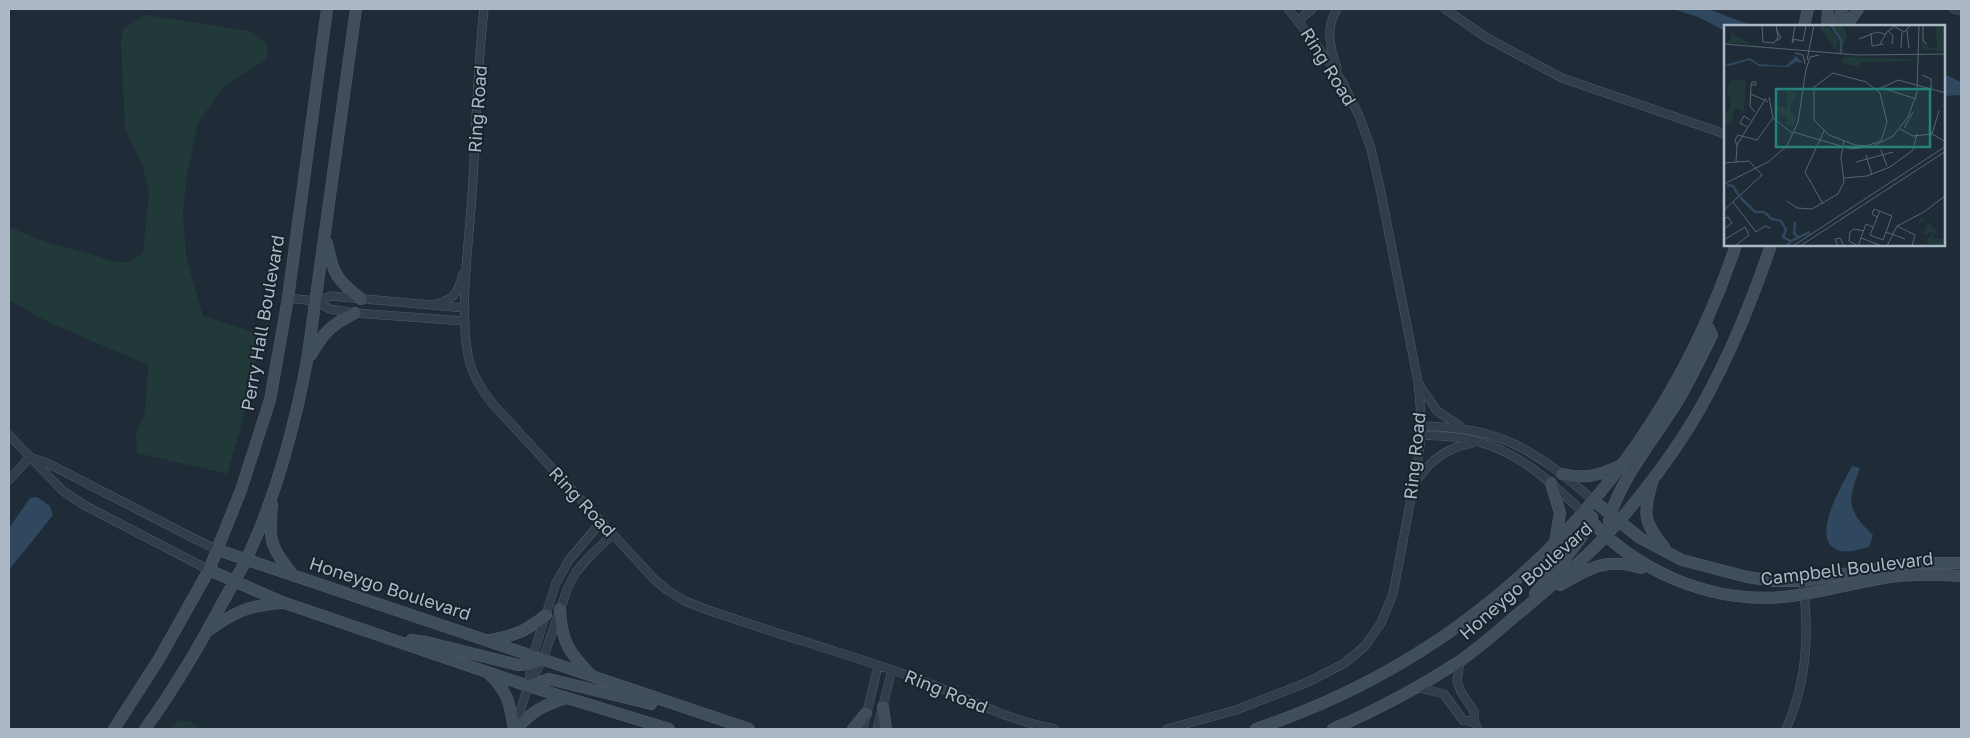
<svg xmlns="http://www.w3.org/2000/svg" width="1970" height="738" font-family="'Golos Text',sans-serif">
<rect width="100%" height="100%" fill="#1f2c38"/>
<path fill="#213939" d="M 145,15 L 250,31 L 267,44 L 267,59 L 224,86 L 198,123 L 188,169 L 183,210 L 186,256 L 203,316 L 262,335 L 241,426 L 227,474 L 137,453 L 136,435 L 145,413 L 148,365 L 50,323 L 9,300 L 9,227 L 40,240 L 117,262 L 130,262 L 143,253 L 149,193 L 143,167 L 125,128 L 121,43 L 123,29 Z
M 179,720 L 192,722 L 201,729 L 170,729 Z"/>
<path fill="#2f475f" d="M 1673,9 L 1708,9 L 1753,26 L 1725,26 L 1725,31 L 1698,17 Z
M 1944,74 L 1961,82 L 1961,95 L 1944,96 Z
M 1852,466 L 1860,468 C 1847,502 1847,510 1873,535 L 1869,547 C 1860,549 1847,554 1838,550 C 1808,540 1844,482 1852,466 Z
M 37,497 L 50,506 L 53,515 L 9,570 L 9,528 L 30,498 Z"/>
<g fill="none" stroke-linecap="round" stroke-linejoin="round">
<g stroke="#505b67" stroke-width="9">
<path id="street" d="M 484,9 C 477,70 476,133 472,195 C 469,243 459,309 468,355 C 471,373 481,389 492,403 L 654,579 L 667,590 L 685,601 L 708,610 C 777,634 847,654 915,678 C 962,695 1005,720 1055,729
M 1445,9 L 1487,38 L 1562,78 L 1725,134
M 1953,9 L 1961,11
M 1298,21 L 1312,9
M 1337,68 C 1330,48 1325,28 1337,9
M 288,298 L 316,301 L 330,309 L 355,313 L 465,321
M 316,301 L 331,296 L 465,308
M 436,304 C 455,299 458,292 463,274
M 1418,383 L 1437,411 L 1460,426
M 1422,426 C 1503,428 1533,449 1593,500
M 9,435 L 63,491 L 84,505 L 209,570
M 1421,435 C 1440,436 1460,436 1479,442 C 1521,453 1552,484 1583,512
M 32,458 L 49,464 L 195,539 L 218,550
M 9,480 L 30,457
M 1416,481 C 1431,460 1446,448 1472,443
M 1460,661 L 1457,681 L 1461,692 L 1474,711 L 1474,722 L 1478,729
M 529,681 L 533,655 L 556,583 L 569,560 L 601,522
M 1416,687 L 1444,694 L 1463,720 L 1474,722
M 515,729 L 528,686 L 543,659 L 568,587 L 576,572 L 589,557 L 612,535
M 863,729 L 878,666
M 877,729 L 892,670
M 1167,729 L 1236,710 L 1308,682 L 1345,663 L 1365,646 L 1381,623 L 1393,594 L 1418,461 L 1422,426 L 1418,382 L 1380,188 L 1371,149 L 1360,118 L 1342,81 L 1316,44 L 1288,9
M 1786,729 C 1801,695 1807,661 1806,624 C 1806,609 1804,595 1803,581"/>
</g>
<g stroke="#505b67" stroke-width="12">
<path id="secondary" d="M 1804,26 L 1808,9
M 1827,26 L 1828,9
M 1838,26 L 1842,9
M 1846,26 L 1858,9
M 327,243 C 333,274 336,279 361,299
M 311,355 C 323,333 332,324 355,313
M 1562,474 C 1586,479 1597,476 1620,466
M 1652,482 C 1644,513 1642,521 1664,547
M 1551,483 L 1560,513 L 1555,542
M 1593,500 L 1640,538 L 1682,560 L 1747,577 L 1775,581 L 1803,581 L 1909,563 L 1961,563
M 272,505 C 268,541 271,548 294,576
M 1583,512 C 1634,572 1714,606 1792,596 C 1821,592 1850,584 1878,579 C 1905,574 1934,574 1961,576
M 1609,521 C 1617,484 1655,437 1676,404 C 1689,382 1701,358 1712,335 L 1706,323
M 218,550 L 749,729
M 209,570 L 282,602 L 528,686 L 669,729
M 1560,585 C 1589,568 1607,557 1641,568
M 1535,594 C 1547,579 1591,531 1592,517
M 560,609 C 561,640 569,653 590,674
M 209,630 C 236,611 248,606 281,603
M 411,640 L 426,642 L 518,665 L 531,664 L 543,659
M 490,640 C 516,635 525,632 546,615
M 489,674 C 508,691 510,705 514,729
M 528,686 L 549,679 L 651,704
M 883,707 L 886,729
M 114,729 L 159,659 L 209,570 L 241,490 L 270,400 L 288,298 L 327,9
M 145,729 C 175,688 200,645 224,600 C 231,587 239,574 246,560 C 276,497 294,429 307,361 L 356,9
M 516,729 C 534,710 542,706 566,698
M 853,729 L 866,713
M 1256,729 C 1486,652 1659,475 1736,245
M 1333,729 C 1377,710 1420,687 1460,661 C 1483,645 1503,626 1524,609 C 1546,590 1569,572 1590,552 C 1625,518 1665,466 1691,424 C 1725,368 1750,307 1771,245"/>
</g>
<use href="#street" stroke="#323d49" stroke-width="8"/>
<use href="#secondary" stroke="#404d5c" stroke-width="11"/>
</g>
<g text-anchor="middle" stroke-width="4" stroke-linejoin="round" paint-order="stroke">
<g font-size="18" fill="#adb8c6" stroke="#18222d">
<text transform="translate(1328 67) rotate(58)" y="6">Ring Road</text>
<text transform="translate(478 109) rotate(-86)" y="6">Ring Road</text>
<text transform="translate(263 323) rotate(-80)" y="6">Perry Hall Boulevard</text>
<text transform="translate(1415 456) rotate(-84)" y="6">Ring Road</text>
<text transform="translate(582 502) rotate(47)" y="6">Ring Road</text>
<text transform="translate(1847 569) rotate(-7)" y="6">Campbell Boulevard</text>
<text transform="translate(1526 581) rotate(-41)" y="6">Honeygo Boulevard</text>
<text transform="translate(390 589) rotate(18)" y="6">Honeygo Boulevard</text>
<text transform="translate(946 692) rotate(22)" y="6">Ring Road</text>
</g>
</g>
<g transform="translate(1724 25)">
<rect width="221" height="221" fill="#1f2c38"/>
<path d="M 94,0 L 105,3 L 114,14 L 112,25 ZM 108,0 L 116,0 L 122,5 L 122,15 L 118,24 L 117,14 ZM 211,0 L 221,3 L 221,27 L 199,24 L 197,16 L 198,5 L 201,21 L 213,24 ZM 7,7 L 25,18 L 77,21 L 0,18 L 6,16 ZM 120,32 L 185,34 L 193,36 L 138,37 L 134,42 L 118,38 ZM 22,54 L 20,87 L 11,82 L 7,97 L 0,101 L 0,90 L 7,82 L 3,64 L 6,56 ZM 63,65 L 73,67 L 66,80 L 67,88 L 72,90 L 69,101 L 62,99 L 63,92 L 51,86 L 52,81 L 63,83 ZM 197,192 L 213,206 L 208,214 L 221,214 L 221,221 L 207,221 L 202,216 L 210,207 L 199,209 L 203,198 L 199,196 L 194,199 Z" fill="#213939"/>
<path d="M 72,31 L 79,38 L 71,37 L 64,42 L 35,41 L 25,35 L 6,41 L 0,40 L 26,33 L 35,39 L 62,41 Z" fill="#2f475f"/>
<path fill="none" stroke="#2f475f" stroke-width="2.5" d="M 107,0 L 117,15 L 117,28M 3,160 L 9,161 L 15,171M 16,172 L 31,187 L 40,187 L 48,194 L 57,196 L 62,205 L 59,212 L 66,216M 71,197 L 70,208 L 74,212M 63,221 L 67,216 L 86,207"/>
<path fill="none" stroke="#586471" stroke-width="1" d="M 38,0 L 39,17 L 50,18 L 54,12 L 52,0M 199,0 L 199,15 L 203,20M 171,2 L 180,7 L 187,0M 183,5 L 185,23M 164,6 L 169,11 L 168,19M 147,8 L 148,21 L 160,19M 69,14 L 79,16 L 82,0M 71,14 L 68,18 L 71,0M 135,14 L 153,7 L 161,9M 52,16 L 57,13 L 52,3M 0,19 L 134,30 L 222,29M 156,19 L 163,7 L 172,0M 177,23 L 178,7M 71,28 L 79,30 L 81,39M 83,35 L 90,0M 82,45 L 86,32 L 95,30M 109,48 L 142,57 L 156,68 L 163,97 L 157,116 L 142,121 L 131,120 L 105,110 L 90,95 L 90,62 ZM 198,50 L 207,54 L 207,65M 28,57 L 32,57 L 32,60 L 27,60 ZM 27,60 L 26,81 L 31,87M 157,63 L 193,74M 153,65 L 174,55 L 222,68M 27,69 L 44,77M 45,72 L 49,93 L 68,108M 23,102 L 16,98 L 20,91 L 26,95M 180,103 L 189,87M 176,104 L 189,111 L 208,109 L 222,117M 69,107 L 127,124 L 150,121 L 169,111 L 184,92 L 193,67 L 195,0M 208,109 L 215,86M 13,120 L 11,115 L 14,110 L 33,115 L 49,93M 157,125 L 163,141M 142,130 L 148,150M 12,137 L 13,120 L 42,73M 132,137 L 169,127M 0,138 L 25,136 L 38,150 L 0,185M 120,153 L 143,151 L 166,142 L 189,125 L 193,109M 0,159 L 44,137 L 63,121 L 74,97 L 82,44M 63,176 L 73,183 L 88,184 L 114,169 L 120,157 L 117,132 L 120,116M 9,177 L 32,207 L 41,201 L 46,203M 99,179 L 81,147 L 100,106M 153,192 L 148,189 L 150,184 L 168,191 L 159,215 L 146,210 L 156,186M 0,194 L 4,192 L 8,198 L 0,204M 173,201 L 191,210 L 188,221M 162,207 L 181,214M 137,213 L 158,221M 0,215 L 21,202 L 25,210 L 11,221M 69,221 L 222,121M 76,221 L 222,126M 114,221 L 111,214 L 116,213 L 120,221M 134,221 L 125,216 L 126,207 L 130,204 L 140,206M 134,221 L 142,199 L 149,202M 163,221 L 173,201 L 200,187 L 222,170"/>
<path fill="#27807b" fill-opacity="0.15" stroke="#27807b" stroke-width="2.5" d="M 52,64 L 206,64 L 206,122 L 52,122 Z"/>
<rect width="221" height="221" fill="none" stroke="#adb8c6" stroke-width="2.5"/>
</g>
<rect width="1970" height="738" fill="none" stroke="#adb8c6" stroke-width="20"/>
</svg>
